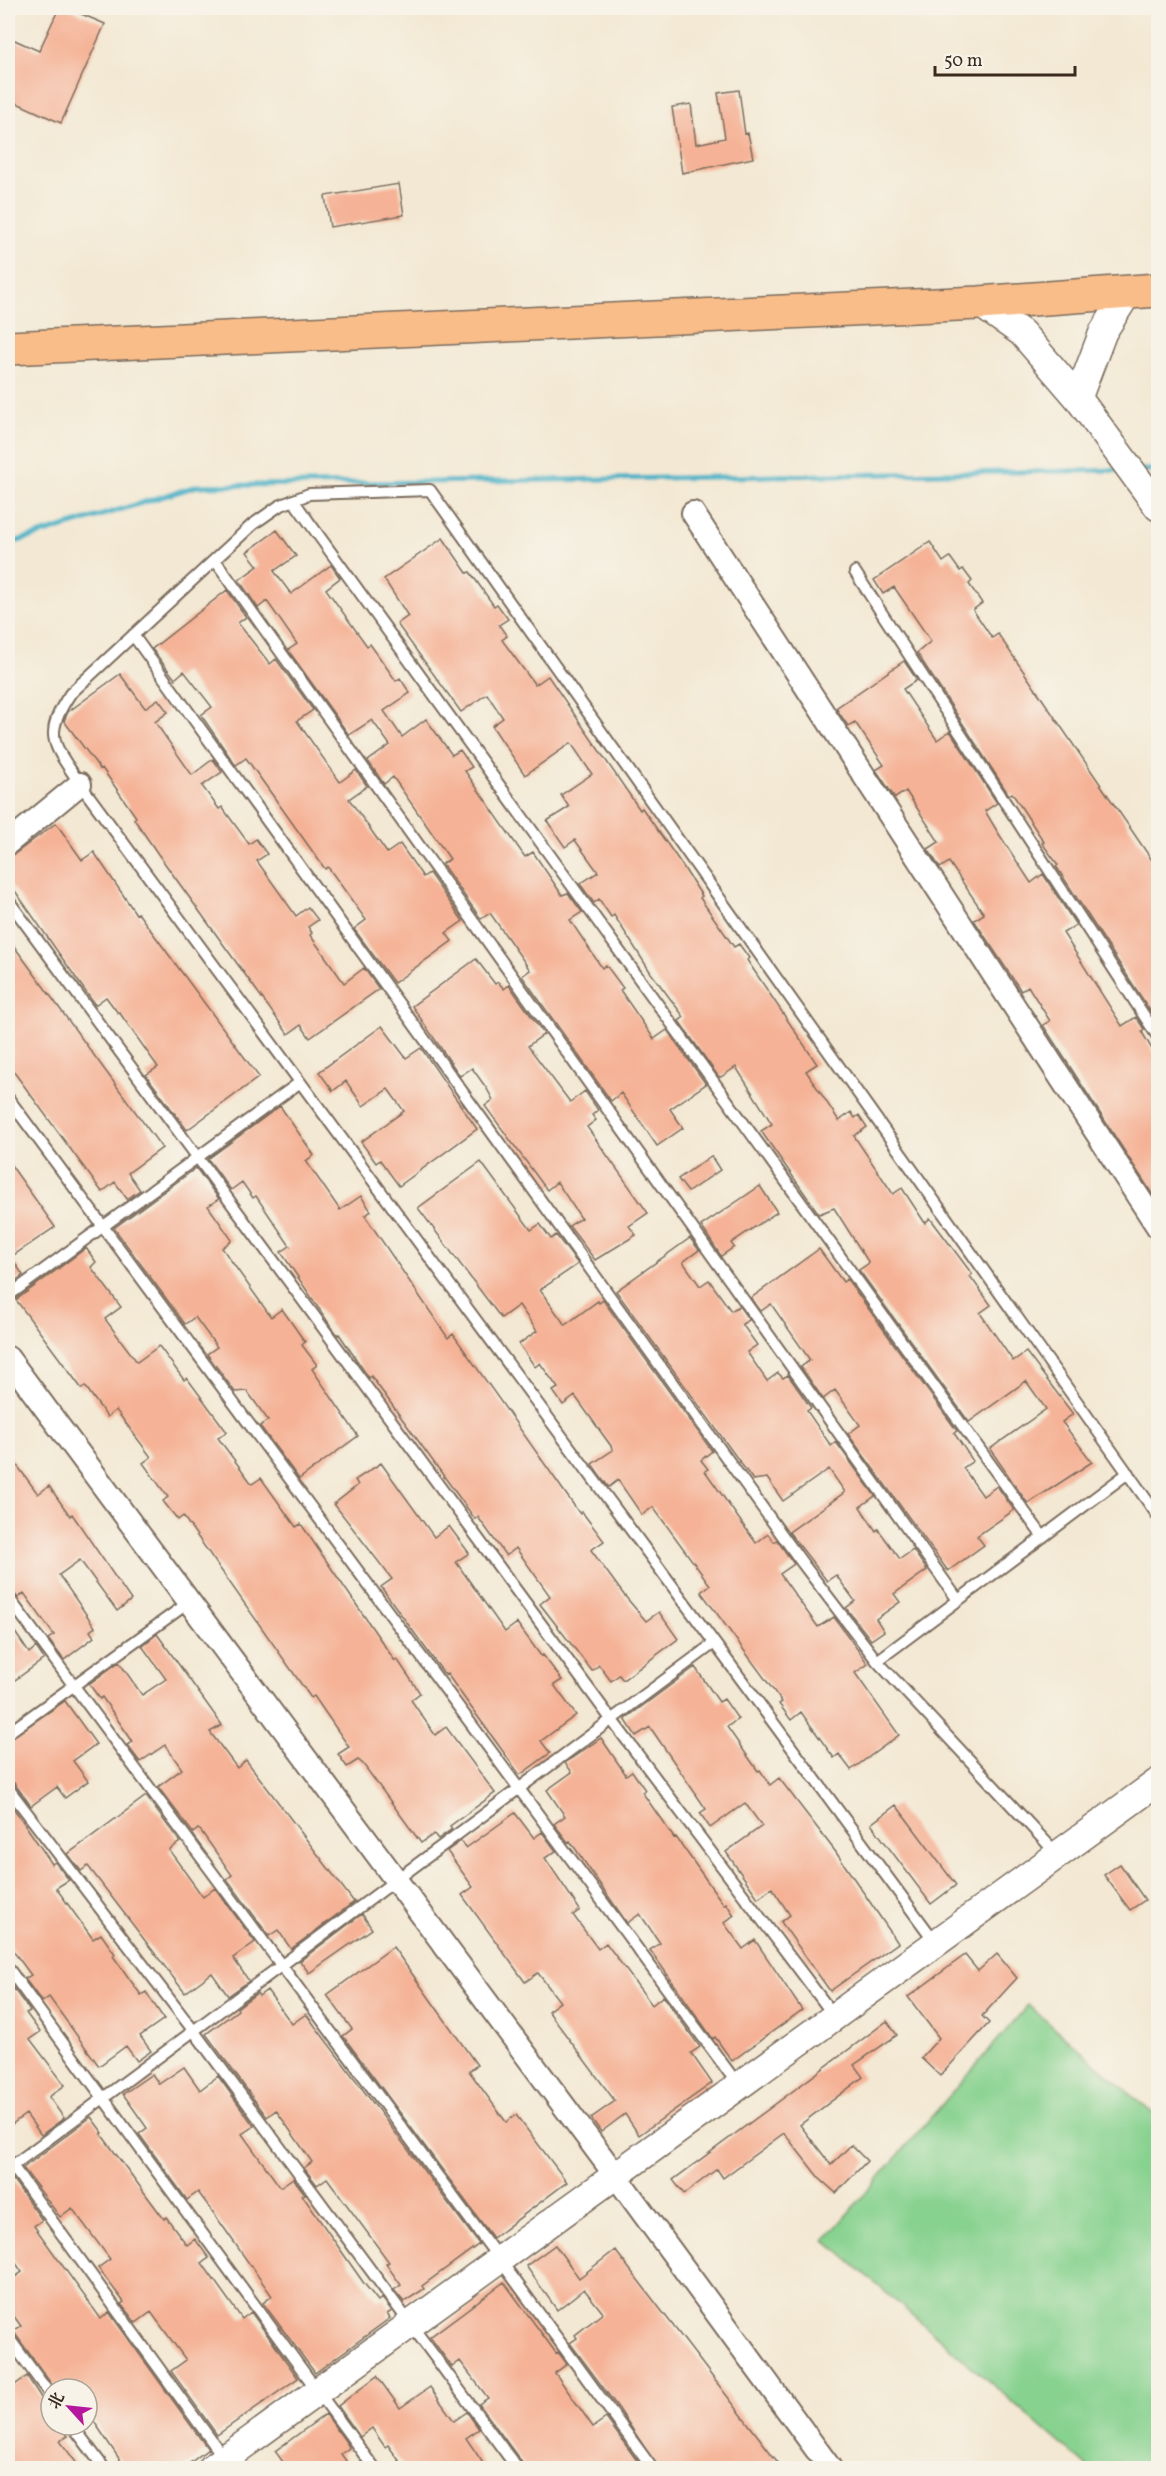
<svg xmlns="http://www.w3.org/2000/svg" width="1166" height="2476" font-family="Vollkorn,'Noto Serif SC',serif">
<rect width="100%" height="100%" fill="#f7f3e8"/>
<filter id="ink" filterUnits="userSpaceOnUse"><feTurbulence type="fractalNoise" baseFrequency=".0167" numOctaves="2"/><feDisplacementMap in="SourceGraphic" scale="12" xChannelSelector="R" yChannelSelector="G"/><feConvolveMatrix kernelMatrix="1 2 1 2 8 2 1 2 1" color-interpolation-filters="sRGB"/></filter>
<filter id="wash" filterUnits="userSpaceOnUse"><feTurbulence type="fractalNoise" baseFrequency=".008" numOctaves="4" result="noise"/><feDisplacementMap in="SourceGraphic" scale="24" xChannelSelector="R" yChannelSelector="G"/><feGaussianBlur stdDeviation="1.35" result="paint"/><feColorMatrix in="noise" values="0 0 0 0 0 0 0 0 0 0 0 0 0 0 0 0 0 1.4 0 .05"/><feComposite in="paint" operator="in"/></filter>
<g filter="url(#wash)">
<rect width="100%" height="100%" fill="#f3e8d3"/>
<path fill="#87d28f" stroke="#617e56" stroke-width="1.5" d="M 1028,2005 L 1158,2118 L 1158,2468 L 1089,2468 L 825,2240 Z"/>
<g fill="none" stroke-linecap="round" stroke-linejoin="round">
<path stroke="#48b1c6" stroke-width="5" d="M 1143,470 L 1158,470
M 8,544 L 197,486 L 1122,470"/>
</g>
<g id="blocks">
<path fill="#f5b296" d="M 59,8 L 67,8 L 105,24 L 61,123 L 8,99 L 8,37 L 39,51 Z
M 739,90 L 745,134 L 748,133 L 753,158 L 682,173 L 672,107 L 691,104 L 696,144 L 725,138 L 718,93 Z
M 399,184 L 404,215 L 330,227 L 325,196 Z
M 277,530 L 296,556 L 274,571 L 291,594 L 331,565 L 340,578 L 326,589 L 367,646 L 370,644 L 396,681 L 400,678 L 410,693 L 384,711 L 402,737 L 426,719 L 452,755 L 460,750 L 472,767 L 465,771 L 525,857 L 533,852 L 562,895 L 568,893 L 582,912 L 570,920 L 602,968 L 606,965 L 623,988 L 620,990 L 654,1039 L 667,1030 L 706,1084 L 670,1109 L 683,1128 L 657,1146 L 621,1093 L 611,1101 L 522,976 L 530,970 L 490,913 L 481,919 L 442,864 L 450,859 L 393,777 L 384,784 L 368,761 L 390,745 L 372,720 L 349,735 L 288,650 L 297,644 L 267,601 L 258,608 L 239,580 L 258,566 L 247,552 Z
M 443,538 L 467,573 L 470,572 L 494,606 L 497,604 L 508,619 L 499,625 L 507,636 L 502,640 L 535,685 L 548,676 L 640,810 L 642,808 L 680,862 L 702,896 L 700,898 L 734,947 L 739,944 L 749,958 L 747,960 L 817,1064 L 806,1071 L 839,1121 L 851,1112 L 855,1118 L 859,1115 L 867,1127 L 854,1136 L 893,1194 L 902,1188 L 925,1223 L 930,1218 L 972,1274 L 970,1276 L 991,1305 L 980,1313 L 1013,1361 L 1026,1352 L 1073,1414 L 1062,1422 L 1092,1462 L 1029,1503 L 1026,1501 L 990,1449 L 1046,1409 L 1026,1381 L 969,1422 L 859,1270 L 869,1263 L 834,1208 L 819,1214 L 761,1131 L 772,1124 L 736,1067 L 721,1077 L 718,1076 L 679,1021 L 684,1017 L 651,973 L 614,915 L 611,917 L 599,899 L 594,903 L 580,884 L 598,872 L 575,840 L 565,847 L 547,821 L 569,807 L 561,795 L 592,774 L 571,743 L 525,775 L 492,726 L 503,718 L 487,694 L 461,712 L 397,624 L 408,616 L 384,579 Z
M 930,542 L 943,562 L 950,557 L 960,571 L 963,569 L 972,581 L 969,584 L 982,603 L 973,610 L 992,638 L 998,634 L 1158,869 L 1158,1023 L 1056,866 L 1058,865 L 1042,843 L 1044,842 L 1012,793 L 1009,795 L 917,653 L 931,641 L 894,587 L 883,594 L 874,580 Z
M 227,590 L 246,617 L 238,623 L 270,664 L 276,659 L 313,710 L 297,721 L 340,782 L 356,770 L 367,786 L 349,799 L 387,853 L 400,844 L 423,877 L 429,873 L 463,921 L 446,933 L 452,941 L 394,983 L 354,929 L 366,920 L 328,867 L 325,869 L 246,758 L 236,765 L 234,763 L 201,715 L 212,707 L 184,671 L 175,679 L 152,649 Z
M 904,661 L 917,680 L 903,689 L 937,740 L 950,731 L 997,803 L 985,811 L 997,831 L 1031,883 L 1043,874 L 1076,925 L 1063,933 L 1122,1026 L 1136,1017 L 1144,1029 L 1142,1031 L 1143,1034 L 1158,1059 L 1158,1203 L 1043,1025 L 1050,1021 L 1028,986 L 1021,991 L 974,920 L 984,914 L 949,862 L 940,868 L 928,849 L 939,842 L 906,791 L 895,798 L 876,770 L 884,765 L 855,722 L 848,726 L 836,708 Z
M 120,674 L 145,708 L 158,699 L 168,712 L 155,722 L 192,775 L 213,759 L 222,772 L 202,786 L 219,809 L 222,807 L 249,844 L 256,839 L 267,854 L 257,861 L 296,916 L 308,907 L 318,920 L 308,927 L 312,933 L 310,935 L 344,983 L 364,968 L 379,989 L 310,1038 L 301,1025 L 288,1034 L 158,854 L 134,819 L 136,817 L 102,768 L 100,769 L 64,721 L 68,712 Z
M 56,823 L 82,860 L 94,852 L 136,914 L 138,913 L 259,1077 L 187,1130 L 146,1075 L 158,1067 L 119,1012 L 118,1013 L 106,997 L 95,1005 L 8,881 L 8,859 Z
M 8,938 L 162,1148 L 128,1173 L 140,1190 L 127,1199 L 115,1182 L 102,1192 L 8,1064 Z
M 476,959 L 495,984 L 498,982 L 504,989 L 509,985 L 544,1034 L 528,1046 L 570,1102 L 585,1091 L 598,1110 L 592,1115 L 596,1120 L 587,1127 L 648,1213 L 629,1226 L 636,1235 L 595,1260 L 569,1226 L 581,1218 L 557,1182 L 547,1190 L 485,1106 L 493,1100 L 487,1089 L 472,1068 L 460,1076 L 412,1006 Z
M 382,1026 L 406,1058 L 421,1048 L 477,1129 L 399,1186 L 380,1160 L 376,1163 L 361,1142 L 404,1111 L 388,1089 L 363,1106 L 346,1081 L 333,1091 L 319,1072 Z
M 280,1106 L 314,1155 L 306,1161 L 340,1210 L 361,1196 L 371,1211 L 365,1216 L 448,1338 L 453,1334 L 580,1514 L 582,1512 L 604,1541 L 591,1550 L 624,1595 L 646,1621 L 659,1612 L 678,1639 L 623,1680 L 619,1675 L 611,1681 L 599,1665 L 592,1671 L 540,1604 L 550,1596 L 516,1548 L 506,1556 L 478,1517 L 475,1519 L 371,1376 L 369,1378 L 339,1334 L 338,1335 L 330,1325 L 281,1252 L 290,1246 L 256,1196 L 253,1198 L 242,1182 L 231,1190 L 208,1159 Z
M 711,1156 L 720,1170 L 688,1192 L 678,1179 Z
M 8,1161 L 55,1227 L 11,1257 L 23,1275 L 8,1287 Z
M 481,1162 L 531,1230 L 540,1224 L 551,1239 L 556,1235 L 578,1264 L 540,1290 L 565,1325 L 598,1301 L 599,1303 L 603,1300 L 712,1451 L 701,1460 L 708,1469 L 705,1471 L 756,1543 L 768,1534 L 774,1542 L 777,1540 L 794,1564 L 780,1574 L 818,1627 L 834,1617 L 868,1664 L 855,1673 L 899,1735 L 851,1770 L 839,1754 L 834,1758 L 801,1712 L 791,1720 L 779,1704 L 782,1702 L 701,1592 L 710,1585 L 653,1507 L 642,1515 L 618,1480 L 609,1487 L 607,1485 L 592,1464 L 613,1450 L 611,1446 L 575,1396 L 563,1405 L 553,1391 L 558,1388 L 540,1363 L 535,1367 L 519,1344 L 537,1331 L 519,1305 L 501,1318 L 418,1208 Z
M 196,1168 L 219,1199 L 208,1206 L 232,1240 L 222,1248 L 271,1317 L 282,1309 L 305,1342 L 302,1345 L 317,1365 L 312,1369 L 358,1436 L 299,1479 L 260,1426 L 268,1420 L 247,1391 L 235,1392 L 207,1354 L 217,1347 L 195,1317 L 185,1324 L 114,1228 Z
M 760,1186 L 777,1212 L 731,1243 L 734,1247 L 721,1256 L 701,1226 Z
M 690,1238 L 699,1250 L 683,1262 L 700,1286 L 709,1280 L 731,1311 L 739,1306 L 749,1320 L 742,1324 L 757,1345 L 747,1352 L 767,1381 L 778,1373 L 783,1378 L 788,1375 L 811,1408 L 807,1411 L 831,1446 L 836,1442 L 875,1496 L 860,1507 L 876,1531 L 878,1529 L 900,1559 L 913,1550 L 927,1570 L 894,1594 L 900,1602 L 876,1619 L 884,1631 L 871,1640 L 846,1608 L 855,1601 L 836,1575 L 827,1581 L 789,1532 L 845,1492 L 829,1469 L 783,1501 L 767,1478 L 753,1480 L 616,1291 Z
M 86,1248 L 96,1262 L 91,1267 L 121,1307 L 105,1319 L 137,1362 L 159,1346 L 184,1380 L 187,1378 L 227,1432 L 218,1438 L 252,1484 L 261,1478 L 296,1527 L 301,1524 L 395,1661 L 397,1659 L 420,1693 L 411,1700 L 435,1735 L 446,1727 L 495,1793 L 450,1826 L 452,1829 L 438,1839 L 434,1834 L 421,1843 L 363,1764 L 358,1760 L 347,1767 L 338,1754 L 349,1747 L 314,1696 L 311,1698 L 183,1516 L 178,1520 L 163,1501 L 168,1497 L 143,1463 L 151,1457 L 116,1410 L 107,1417 L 85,1386 L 82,1389 L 16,1300 Z
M 819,1249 L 843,1282 L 847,1279 L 957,1431 L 954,1433 L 973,1461 L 963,1468 L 983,1496 L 997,1486 L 1014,1510 L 977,1536 L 984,1545 L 948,1571 L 848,1434 L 860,1425 L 835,1390 L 823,1399 L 801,1367 L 810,1360 L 771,1304 L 761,1311 L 751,1298 Z
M 8,1453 L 38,1494 L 49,1486 L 70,1516 L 72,1514 L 131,1600 L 117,1611 L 80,1560 L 59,1575 L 95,1627 L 90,1631 L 94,1637 L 64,1660 L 48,1639 L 54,1635 L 24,1593 L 18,1598 L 11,1590 L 8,1590 Z
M 381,1463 L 434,1537 L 449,1526 L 469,1553 L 456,1562 L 505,1632 L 517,1623 L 541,1656 L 543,1655 L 562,1680 L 554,1685 L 576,1715 L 541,1741 L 550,1753 L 520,1775 L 447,1674 L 445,1675 L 381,1587 L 392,1579 L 334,1504 L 358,1485 L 355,1480 Z
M 8,1622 L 29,1653 L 36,1647 L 44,1659 L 8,1685 Z
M 157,1634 L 222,1725 L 210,1732 L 237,1768 L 246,1760 L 354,1902 L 291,1949 L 278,1930 L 269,1936 L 227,1879 L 232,1875 L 201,1831 L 198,1829 L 193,1833 L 158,1787 L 182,1769 L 165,1745 L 140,1762 L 127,1745 L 133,1742 L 102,1697 L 100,1699 L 89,1684 L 119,1662 L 142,1695 L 166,1679 L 142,1646 Z
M 695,1667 L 719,1702 L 724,1699 L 738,1719 L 727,1727 L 758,1771 L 760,1770 L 770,1785 L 779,1778 L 835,1851 L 898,1943 L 830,1991 L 781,1922 L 790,1915 L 772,1888 L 758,1898 L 726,1852 L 762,1826 L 745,1803 L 710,1828 L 700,1813 L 706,1809 L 650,1727 L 636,1736 L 625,1719 Z
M 65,1701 L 96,1744 L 73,1761 L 88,1781 L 65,1798 L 57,1787 L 31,1806 L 14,1783 L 8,1781 L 8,1740 Z
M 601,1738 L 626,1775 L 632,1771 L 645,1790 L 642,1792 L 674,1838 L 676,1837 L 724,1905 L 726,1903 L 734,1915 L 724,1923 L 743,1949 L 755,1940 L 802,2010 L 732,2061 L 715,2037 L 713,2039 L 650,1950 L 660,1943 L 640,1914 L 627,1923 L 570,1841 L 568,1842 L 554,1824 L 565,1816 L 547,1790 L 572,1772 L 565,1763 Z
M 146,1796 L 180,1842 L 169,1850 L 203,1897 L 215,1888 L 255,1942 L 233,1958 L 249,1981 L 228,1996 L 212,1973 L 185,1993 L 88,1866 L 81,1871 L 68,1854 Z
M 8,1800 L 52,1864 L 55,1862 L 69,1880 L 56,1888 L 93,1939 L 101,1934 L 115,1954 L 113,1956 L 141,1995 L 146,1992 L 164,2019 L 140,2036 L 151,2051 L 137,2061 L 126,2046 L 99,2066 L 49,1997 L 42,2002 L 25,1979 L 31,1975 L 8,1944 Z
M 896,1805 L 956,1885 L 931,1904 L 871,1824 Z
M 515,1813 L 534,1838 L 542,1832 L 556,1851 L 545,1858 L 580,1910 L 573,1915 L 598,1949 L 606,1943 L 652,2005 L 663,1996 L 700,2047 L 691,2053 L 712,2083 L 639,2135 L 625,2114 L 601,2132 L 591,2118 L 615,2101 L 548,2011 L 560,2002 L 538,1973 L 525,1982 L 462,1895 L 473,1887 L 447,1851 L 461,1841 L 466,1848 Z
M 1120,1864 L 1145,1900 L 1130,1910 L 1104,1875 Z
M 362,1914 L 372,1929 L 309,1973 L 300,1961 Z
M 393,1947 L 477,2065 L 469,2071 L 506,2122 L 516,2115 L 567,2182 L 493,2238 L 343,2036 L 352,2029 L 327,1995 Z
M 997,1954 L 1017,1978 L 982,2016 L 989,2023 L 940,2076 L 921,2058 L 939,2038 L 908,1997 L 965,1955 L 978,1971 Z
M 13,1988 L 30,2011 L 26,2013 L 40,2032 L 30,2039 L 65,2085 L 49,2097 L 64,2118 L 41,2135 L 26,2114 L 8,2127 L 8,1992 Z
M 267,1990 L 292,2024 L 306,2014 L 479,2244 L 422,2286 L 424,2289 L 404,2302 L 394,2290 L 401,2285 L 386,2264 L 389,2262 L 327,2178 L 317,2185 L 304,2168 L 312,2162 L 276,2110 L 267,2117 L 206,2034 L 238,2010 L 237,2008 L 257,1993 L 259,1996 Z
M 887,2021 L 897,2035 L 854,2065 L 863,2077 L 800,2125 L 831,2165 L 851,2145 L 867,2161 L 836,2193 L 819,2178 L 784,2133 L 723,2178 L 717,2169 L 684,2194 L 673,2180 Z
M 184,2067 L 200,2090 L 218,2076 L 254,2126 L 242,2134 L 280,2187 L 293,2178 L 305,2194 L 302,2195 L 363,2282 L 378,2301 L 382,2298 L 392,2311 L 387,2314 L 390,2318 L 315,2373 L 263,2303 L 272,2296 L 210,2208 L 198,2192 L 187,2200 L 139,2134 L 147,2128 L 123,2094 L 152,2074 L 159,2084 Z
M 91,2117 L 103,2133 L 101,2134 L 164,2219 L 166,2217 L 187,2245 L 195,2239 L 209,2258 L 202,2263 L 242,2319 L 251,2312 L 298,2378 L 217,2435 L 171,2371 L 186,2360 L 151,2312 L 136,2323 L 121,2304 L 124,2302 L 98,2268 L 110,2259 L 72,2208 L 60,2217 L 23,2168 Z
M 11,2177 L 42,2220 L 34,2226 L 101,2319 L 109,2312 L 208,2449 L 182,2469 L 126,2469 L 87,2411 L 87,2389 L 55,2389 L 13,2331 L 21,2326 L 8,2308 L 8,2282 L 22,2272 L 8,2252 L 8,2180 Z
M 555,2245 L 579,2278 L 615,2250 L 783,2469 L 659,2469 L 619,2409 L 570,2343 L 577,2338 L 575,2335 L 603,2313 L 584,2289 L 557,2310 L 526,2266 Z
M 504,2282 L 556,2353 L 558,2352 L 567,2364 L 555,2373 L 593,2427 L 606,2418 L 643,2469 L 524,2469 L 523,2464 L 479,2404 L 488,2398 L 460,2361 L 452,2367 L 430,2337 Z
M 27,2376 L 51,2413 L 51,2425 L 60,2425 L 68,2436 L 60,2441 L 81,2469 L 8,2469 L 8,2390 Z
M 377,2376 L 400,2408 L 430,2387 L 454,2421 L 467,2412 L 479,2429 L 466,2438 L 487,2469 L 405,2469 L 388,2445 L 385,2447 L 372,2428 L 360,2437 L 338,2406 Z
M 326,2414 L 348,2445 L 349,2448 L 341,2454 L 352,2469 L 288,2469 L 275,2451 Z"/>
</g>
</g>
<g filter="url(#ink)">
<use href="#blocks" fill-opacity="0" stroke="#7b6c5d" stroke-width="1.5"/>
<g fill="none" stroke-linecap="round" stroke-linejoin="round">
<g stroke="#7b6c5d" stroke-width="14">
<path id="service" d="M 293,500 L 1043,1537
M 215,560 L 958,1600
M 855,572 L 1158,1037
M 133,635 L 803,1564 L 877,1661 L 1058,1855
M 8,900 L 611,1719 L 835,2017
M 8,1098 L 739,2086
M 8,1296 L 299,1083
M 8,1597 L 500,2260 L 652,2468
M 877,1661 L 1128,1473
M 8,1733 L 188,1603
M 8,1788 L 193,2030 L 517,2468
M 936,1943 L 80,784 C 54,745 42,736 70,694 L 252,525 L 279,506 L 309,494 L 430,490 L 1158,1516
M 8,1968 L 374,2468
M 8,2160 L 224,2458
M 8,2169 L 713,1644
M 8,2337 L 51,2396
M 72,2425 L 104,2468"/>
</g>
<g stroke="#7b6c5d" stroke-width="26">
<path id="minor" d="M 693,513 L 1158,1227
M 8,843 L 80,784
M 8,1358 L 616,2176 L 830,2468"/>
</g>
<g stroke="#7b6c5d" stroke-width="30">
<path id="tertiary" d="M 979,303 L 1022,333 L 1078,398 L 1158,507
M 1078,398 L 1103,332 L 1129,291
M 212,2468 L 1158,1782"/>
</g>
<g stroke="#7b6c5d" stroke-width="36">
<path id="trunk" d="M 8,348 L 979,303 L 1158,290"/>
</g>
<use href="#service" stroke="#fff" stroke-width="10"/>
<use href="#minor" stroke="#fff" stroke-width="22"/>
<use href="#tertiary" stroke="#fff" stroke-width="27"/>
<use href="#trunk" stroke="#f9bd89" stroke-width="33"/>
</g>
</g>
<rect width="1166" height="2476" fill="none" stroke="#f7f3e8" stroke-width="30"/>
<g transform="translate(69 2407) rotate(297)"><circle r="28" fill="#f7f3e8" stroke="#aca397" stroke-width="1.5"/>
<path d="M0-4.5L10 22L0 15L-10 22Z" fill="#b5179e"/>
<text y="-9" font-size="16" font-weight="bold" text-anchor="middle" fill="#3b2a1e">北</text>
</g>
<path d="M935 66v9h140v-9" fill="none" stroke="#3b2a1e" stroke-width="3"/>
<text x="944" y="66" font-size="18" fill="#3b2a1e" stroke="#f7f3e8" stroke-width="4.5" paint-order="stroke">50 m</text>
</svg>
